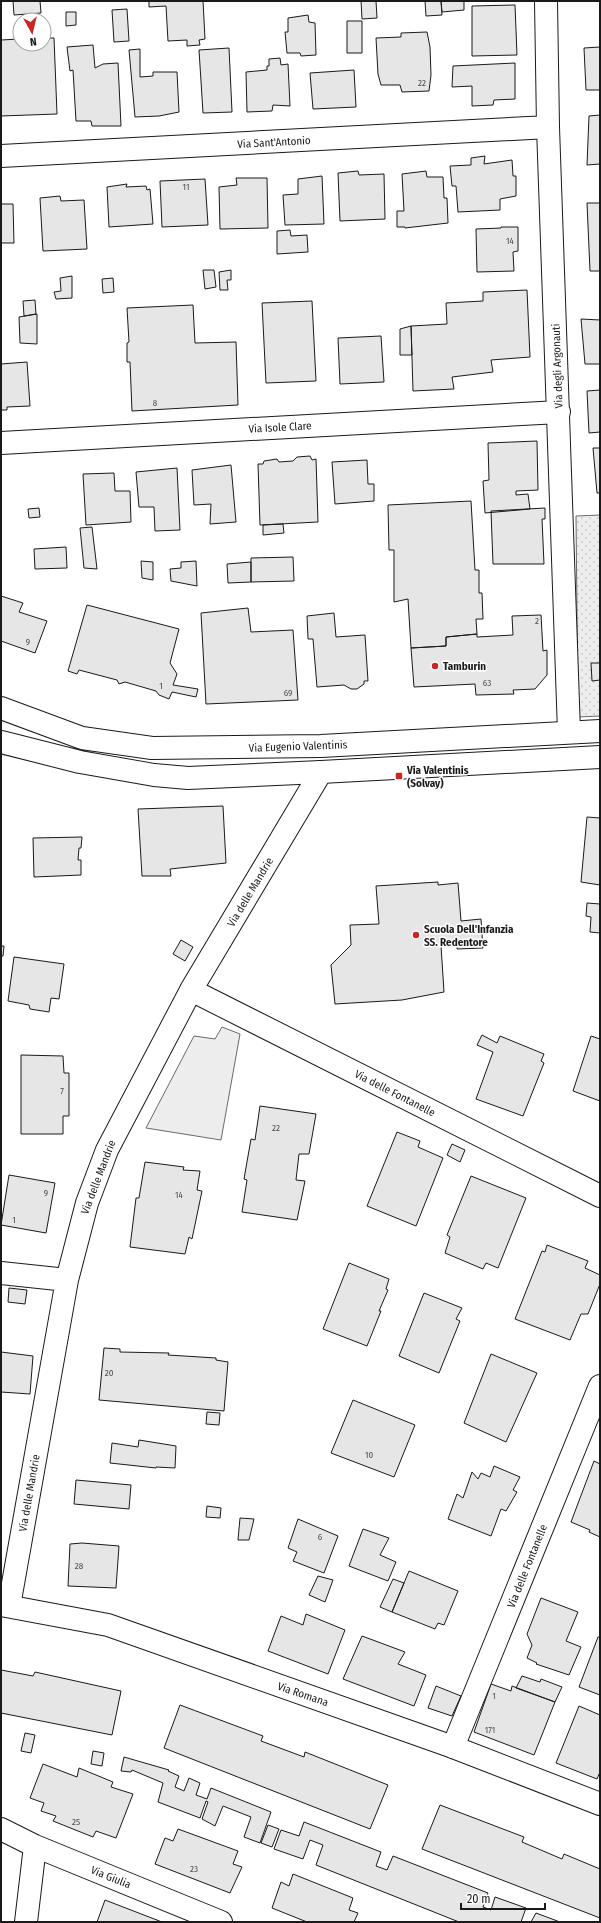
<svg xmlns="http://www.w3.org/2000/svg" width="601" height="1923" font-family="'Fira Sans Condensed',sans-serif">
<defs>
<pattern id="green-dots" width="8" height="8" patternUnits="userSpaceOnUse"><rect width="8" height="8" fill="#ededed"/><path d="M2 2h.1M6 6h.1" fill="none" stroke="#cbcbcb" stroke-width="1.8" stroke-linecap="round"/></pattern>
</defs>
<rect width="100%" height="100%" fill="#fff"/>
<path fill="url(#green-dots)" stroke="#6a6a6a" d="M 600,515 L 600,716 L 578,717 L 576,516 Z"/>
<path fill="#ededed" stroke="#6a6a6a" d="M 222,1027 L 240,1034 L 221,1140 L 146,1128 L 194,1036 L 215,1039 Z"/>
<path fill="#e6e6e6" stroke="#1a1a1a" d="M 13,1 L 40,1 L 41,13 L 14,15 Z
M 149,1 L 203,1 L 205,39 L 199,40 L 200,45 L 187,46 L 187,40 L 168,41 L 166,6 L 149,7 Z
M 361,1 L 376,1 L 377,18 L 362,19 Z
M 425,1 L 441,1 L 442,15 L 426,16 Z
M 441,1 L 464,1 L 464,10 L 442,12 Z
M 515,5 L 517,55 L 472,56 L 472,6 Z
M 127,9 L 129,41 L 114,42 L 112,10 Z
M 66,12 L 76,12 L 76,25 L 66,26 Z
M 308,15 L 309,22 L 315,23 L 316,55 L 301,56 L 300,53 L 287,53 L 285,32 L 288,32 L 288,18 Z
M 347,21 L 362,21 L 362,53 L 347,53 Z
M 427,32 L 430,47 L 431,75 L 429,91 L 402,92 L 400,85 L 381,85 L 378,74 L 376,38 L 401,37 L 401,33 Z
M 44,38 L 54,38 L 57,114 L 1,116 L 1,40 L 20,39 L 20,44 L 44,44 Z
M 93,45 L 95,68 L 103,64 L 118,63 L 121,126 L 92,126 L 91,121 L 76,121 L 73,70 L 70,71 L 67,47 Z
M 600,47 L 600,90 L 586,90 L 584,48 Z
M 229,48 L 232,112 L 203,113 L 199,50 Z
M 140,49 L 140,77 L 153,76 L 153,72 L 177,72 L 179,112 L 159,116 L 135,117 L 129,50 Z
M 280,58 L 281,65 L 288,64 L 290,106 L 273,105 L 272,111 L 247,112 L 246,72 L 267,70 L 267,66 L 269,66 L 269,59 Z
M 515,63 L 515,99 L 494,100 L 493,105 L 472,106 L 472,86 L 452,87 L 453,66 Z
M 354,70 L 356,107 L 313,109 L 310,73 Z
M 600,115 L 600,164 L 587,165 L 589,116 Z
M 485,156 L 484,164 L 512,160 L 513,176 L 516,176 L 516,196 L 500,199 L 500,210 L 458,212 L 456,186 L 452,186 L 450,166 L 471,165 L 471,158 Z
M 358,171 L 359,175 L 384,174 L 385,219 L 340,221 L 338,173 Z
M 426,171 L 427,177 L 443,177 L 444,198 L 447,198 L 448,223 L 405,228 L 405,227 L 397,227 L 397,211 L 404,211 L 402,174 Z
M 322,176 L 324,224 L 285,225 L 283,195 L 298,194 L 298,179 Z
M 236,178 L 267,178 L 268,228 L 220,229 L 219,187 L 237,185 Z
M 205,179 L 208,225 L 162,227 L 160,181 Z
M 127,184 L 126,187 L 146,186 L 147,190 L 150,189 L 153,224 L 109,227 L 107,187 Z
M 60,196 L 61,201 L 84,200 L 87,249 L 43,251 L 40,198 Z
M 587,203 L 600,203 L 600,271 L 590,271 Z
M 1,204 L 13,204 L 14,243 L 1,243 Z
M 501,227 L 518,227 L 518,251 L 513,252 L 514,271 L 477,272 L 476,229 L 501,228 Z
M 290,230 L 291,236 L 307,235 L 308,252 L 277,254 L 277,231 Z
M 203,270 L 214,270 L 216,287 L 205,289 Z
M 231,270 L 231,280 L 227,280 L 228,290 L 220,290 L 219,272 Z
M 72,276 L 72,298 L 56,299 L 54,292 L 61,291 L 60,278 Z
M 113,278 L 114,292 L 103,293 L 102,279 Z
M 527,290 L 530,357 L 491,360 L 493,372 L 452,377 L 454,389 L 413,391 L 411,326 L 447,324 L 446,303 L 483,301 L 483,292 Z
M 35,300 L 36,314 L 24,316 L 23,301 Z
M 312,301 L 316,381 L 266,383 L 262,303 Z
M 193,305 L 195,343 L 236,342 L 238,405 L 132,411 L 130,362 L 127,362 L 127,343 L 129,342 L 127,308 Z
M 37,314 L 37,344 L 20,343 L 19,317 Z
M 581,319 L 600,320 L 600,364 L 585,364 Z
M 411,326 L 412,355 L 400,355 L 400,329 Z
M 381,336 L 384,382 L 340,384 L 338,338 Z
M 27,362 L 30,406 L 7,407 L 7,410 L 1,410 L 1,364 Z
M 600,390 L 600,432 L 589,433 L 587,391 Z
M 537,441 L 538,490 L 516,491 L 516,495 L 528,494 L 530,509 L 485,513 L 483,481 L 489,480 L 488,443 Z
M 593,448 L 600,448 L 600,493 L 597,493 Z
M 310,456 L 312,460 L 316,459 L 318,522 L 260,525 L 258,464 L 263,464 L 264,461 L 277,459 L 279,462 L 293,461 L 297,457 Z
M 367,460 L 368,484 L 374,484 L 374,501 L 335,504 L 332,462 Z
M 231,465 L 236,522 L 210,524 L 211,504 L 194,505 L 192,470 Z
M 177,468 L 180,530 L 155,531 L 154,507 L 139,507 L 136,472 Z
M 114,473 L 115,491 L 130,491 L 131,522 L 86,525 L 83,474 Z
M 471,501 L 475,570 L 479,570 L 479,593 L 482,593 L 483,619 L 476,619 L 477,634 L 446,637 L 446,646 L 411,648 L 408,599 L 394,602 L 394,550 L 389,550 L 388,505 Z
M 39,508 L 40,517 L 29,518 L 28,509 Z
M 545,508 L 545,519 L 542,519 L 544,564 L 493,564 L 491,511 Z
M 283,524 L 284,533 L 263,535 L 263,525 Z
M 92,527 L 97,569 L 84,568 L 80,528 Z
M 66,547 L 67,568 L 35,569 L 34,549 Z
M 293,557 L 294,581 L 251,582 L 251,558 Z
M 141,561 L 153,562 L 153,580 L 142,578 Z
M 196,561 L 197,586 L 171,581 L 170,569 L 181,568 L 181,562 Z
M 251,562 L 251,582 L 228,583 L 227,564 Z
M 1,596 L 23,603 L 19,612 L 47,621 L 35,653 L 1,641 Z
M 87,605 L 179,629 L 170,663 L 177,674 L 173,685 L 198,689 L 196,697 L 172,692 L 169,699 L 159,695 L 156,691 L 125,682 L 119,684 L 117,680 L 79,670 L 77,674 L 68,671 Z
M 248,608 L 251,632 L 293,630 L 298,700 L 206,704 L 201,613 Z
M 334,613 L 336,637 L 365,635 L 368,681 L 364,681 L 364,684 L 357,689 L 351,689 L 344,685 L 317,687 L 313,639 L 308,639 L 307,616 Z
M 541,615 L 543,651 L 547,650 L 547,675 L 535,689 L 513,690 L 514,694 L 476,695 L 475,684 L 414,687 L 411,648 L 446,646 L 446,637 L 477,634 L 477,637 L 513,635 L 512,616 Z
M 591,663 L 600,663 L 600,680 L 592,681 Z
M 223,806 L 226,863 L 170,869 L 171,876 L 142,876 L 138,809 Z
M 587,817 L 600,818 L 600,885 L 581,882 Z
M 82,837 L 81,848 L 79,848 L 78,860 L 81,860 L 81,875 L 34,877 L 33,838 Z
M 438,882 L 438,885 L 458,883 L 461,921 L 481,919 L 483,948 L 457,949 L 457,946 L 441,946 L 444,992 L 402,1000 L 335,1004 L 331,965 L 351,945 L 350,925 L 379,924 L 376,886 Z
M 587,903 L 600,904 L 600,933 L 590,932 L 591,917 L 586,916 Z
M 181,940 L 193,947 L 185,961 L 173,954 Z
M 1,946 L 4,946 L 3,956 L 1,956 Z
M 14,957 L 64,964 L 59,999 L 51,998 L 49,1012 L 30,1009 L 29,1005 L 8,1001 Z
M 482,1035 L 497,1043 L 500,1036 L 544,1054 L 541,1061 L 544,1063 L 523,1116 L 476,1099 L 493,1052 L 477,1045 Z
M 591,1036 L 600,1039 L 600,1101 L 573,1091 Z
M 21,1055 L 63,1056 L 64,1073 L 69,1073 L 69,1116 L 63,1116 L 63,1134 L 21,1134 Z
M 260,1106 L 316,1114 L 309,1154 L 299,1154 L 296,1180 L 305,1181 L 297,1220 L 242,1212 L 247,1180 L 244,1179 L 251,1139 L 255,1140 Z
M 397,1132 L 420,1141 L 418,1147 L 443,1158 L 416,1226 L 367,1206 Z
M 452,1144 L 465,1150 L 460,1162 L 447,1155 Z
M 145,1162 L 184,1167 L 183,1170 L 200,1171 L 197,1190 L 202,1191 L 192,1239 L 189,1237 L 185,1254 L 130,1247 L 136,1198 L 139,1198 Z
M 9,1175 L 55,1183 L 46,1233 L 1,1225 Z
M 471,1176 L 526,1198 L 498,1268 L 486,1263 L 483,1269 L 445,1253 L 450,1237 L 447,1235 Z
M 547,1245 L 588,1261 L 585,1268 L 600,1275 L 600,1284 L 588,1314 L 581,1314 L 570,1340 L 515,1319 L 542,1251 L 545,1252 Z
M 349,1263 L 389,1279 L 386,1289 L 388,1290 L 379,1311 L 381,1311 L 367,1346 L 323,1329 Z
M 9,1288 L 27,1290 L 25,1304 L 8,1302 Z
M 424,1293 L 462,1308 L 456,1319 L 460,1321 L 439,1373 L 399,1356 Z
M 104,1348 L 120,1349 L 120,1352 L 169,1353 L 168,1355 L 216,1358 L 216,1360 L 228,1362 L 224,1411 L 99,1400 Z
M 1,1352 L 33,1356 L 30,1394 L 1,1392 Z
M 491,1354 L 537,1373 L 506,1442 L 464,1423 Z
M 353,1400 L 415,1425 L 394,1477 L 331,1453 Z
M 207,1412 L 220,1413 L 219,1425 L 206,1424 Z
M 139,1440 L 176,1446 L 175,1468 L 156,1467 L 156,1468 L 110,1463 L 112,1443 L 138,1447 Z
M 594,1461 L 600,1464 L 600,1537 L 589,1532 L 590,1530 L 571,1522 Z
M 494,1466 L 520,1477 L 513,1490 L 517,1492 L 506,1511 L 501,1509 L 491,1536 L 448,1519 L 457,1494 L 463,1498 L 472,1472 L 478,1479 L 481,1473 L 490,1477 Z
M 76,1480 L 131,1485 L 129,1509 L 74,1504 Z
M 207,1506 L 221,1508 L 220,1518 L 206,1517 Z
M 240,1518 L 254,1519 L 249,1540 L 238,1540 Z
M 298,1519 L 338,1536 L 324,1573 L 293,1561 L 297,1552 L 288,1548 Z
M 363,1529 L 389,1538 L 380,1555 L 396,1562 L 388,1581 L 349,1566 Z
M 82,1543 L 119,1546 L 116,1588 L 68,1586 L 70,1544 Z
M 409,1571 L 458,1591 L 444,1625 L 438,1623 L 435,1629 L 392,1612 Z
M 318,1576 L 333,1580 L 325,1602 L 309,1595 Z
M 393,1579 L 404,1583 L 392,1612 L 380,1607 Z
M 541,1598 L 578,1612 L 566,1641 L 581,1647 L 569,1675 L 536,1664 L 537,1663 L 527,1658 L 532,1645 L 527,1634 Z
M 306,1614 L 345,1630 L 328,1674 L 268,1651 L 281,1616 L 303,1625 Z
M 362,1636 L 405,1652 L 398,1664 L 426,1675 L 414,1706 L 343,1679 Z
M 598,1637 L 600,1637 L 600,1695 L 579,1687 Z
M 1,1670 L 33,1676 L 35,1672 L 121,1691 L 112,1735 L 1,1713 Z
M 522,1676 L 540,1682 L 541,1679 L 562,1687 L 555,1702 L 516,1688 Z
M 491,1684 L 511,1691 L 512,1686 L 555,1702 L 534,1755 L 474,1732 Z
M 436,1686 L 461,1696 L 452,1716 L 428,1708 Z
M 180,1705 L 263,1736 L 261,1741 L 304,1757 L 305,1752 L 388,1785 L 370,1829 L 164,1748 Z
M 579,1706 L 600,1715 L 600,1772 L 597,1779 L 556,1763 Z
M 25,1733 L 35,1735 L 31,1753 L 21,1751 Z
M 93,1751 L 104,1753 L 102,1766 L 91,1764 Z
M 124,1757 L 169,1770 L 168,1771 L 179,1776 L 175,1787 L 184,1791 L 189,1778 L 200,1783 L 196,1795 L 207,1799 L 211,1788 L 271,1812 L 260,1843 L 244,1837 L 251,1817 L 223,1806 L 215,1826 L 202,1819 L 208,1802 L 206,1801 L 200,1818 L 158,1802 L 163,1783 L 132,1770 L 131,1772 L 121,1771 Z
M 43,1764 L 77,1777 L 79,1768 L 113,1782 L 111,1787 L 133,1794 L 116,1838 L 96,1831 L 93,1837 L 53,1821 L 56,1816 L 41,1811 L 44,1803 L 30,1798 Z
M 440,1805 L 524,1837 L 522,1842 L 562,1859 L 564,1854 L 600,1869 L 600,1918 L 422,1849 Z
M 304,1822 L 381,1852 L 376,1866 L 387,1870 L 393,1856 L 488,1893 L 483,1907 L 491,1910 L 495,1897 L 526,1908 L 521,1922 L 459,1922 L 316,1865 L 323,1845 L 310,1840 L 303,1859 L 274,1849 L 281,1830 L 299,1836 Z
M 268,1825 L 279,1829 L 272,1847 L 261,1843 Z
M 178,1829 L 238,1851 L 233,1864 L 242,1867 L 230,1893 L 155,1864 L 165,1838 L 173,1841 Z
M 293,1874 L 353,1898 L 349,1910 L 358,1913 L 354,1922 L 307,1922 L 272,1908 L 281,1882 L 289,1886 Z
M 105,1900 L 162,1922 L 97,1922 Z
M 536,1913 L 560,1922 L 531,1922 Z"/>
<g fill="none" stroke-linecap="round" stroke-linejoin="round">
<g stroke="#1a1a1a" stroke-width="24">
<path id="minor" d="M 546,1 L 548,127 L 569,732
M 1,156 L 548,127
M 1,443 L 559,412
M 191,990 L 600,1196
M 1,1273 L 67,1280
M 9,1606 L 67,1280 L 87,1203 L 107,1150 L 191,990 L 321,772
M 453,1747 L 600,1386
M 1,1829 L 35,1846 L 221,1922
M 26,1922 L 35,1846"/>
</g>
<g stroke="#1a1a1a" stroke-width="24">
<path id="tertiary" d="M 1,1605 L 108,1625 L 453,1747 L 600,1804"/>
</g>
<g stroke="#1a1a1a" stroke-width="24">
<path id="primary" d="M 1,708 L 82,738 L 152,748 L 321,746 L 600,731
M 1,742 L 80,762 L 154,775 L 188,778 L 321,772 L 600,757"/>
</g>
<use href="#minor" stroke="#fff" stroke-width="22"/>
<use href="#tertiary" stroke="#fff" stroke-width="22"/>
<use href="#primary" stroke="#fff" stroke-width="22"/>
</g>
<g fill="#c62828" stroke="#fff" stroke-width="1.5">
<circle cx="435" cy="666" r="4"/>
<rect x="395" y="772" width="8" height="8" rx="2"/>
<circle cx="416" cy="935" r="4"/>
</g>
<g text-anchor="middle" stroke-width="3" stroke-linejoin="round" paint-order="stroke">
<g font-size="9" fill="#4d4d4d">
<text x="422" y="86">22</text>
<text x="186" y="190">11</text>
<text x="510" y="244">14</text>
<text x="155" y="406">8</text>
<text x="537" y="624">2</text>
<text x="28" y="645">9</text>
<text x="487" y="686">63</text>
<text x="161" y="689">1</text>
<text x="288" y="696">69</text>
<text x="62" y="1094">7</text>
<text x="276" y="1131">22</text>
<text x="46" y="1196">9</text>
<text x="179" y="1198">14</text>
<text x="14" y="1223">1</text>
<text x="109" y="1376">20</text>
<text x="369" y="1458">10</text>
<text x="320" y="1540">6</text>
<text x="79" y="1569">28</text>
<text x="494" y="1699">1</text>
<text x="490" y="1733">171</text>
<text x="76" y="1825">25</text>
<text x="194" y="1872">23</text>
</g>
<g font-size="11" fill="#1a1a1a" stroke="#fff">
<text transform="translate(274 142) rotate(-3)" y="4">Via Sant'Antonio</text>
<text transform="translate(557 366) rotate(-92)" y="4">Via degli Argonauti</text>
<text transform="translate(280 427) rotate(-3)" y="4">Via Isole Clare</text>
<text transform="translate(298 746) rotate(-2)" y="4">Via Eugenio Valentinis</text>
<text transform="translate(250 892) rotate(-59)" y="4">Via delle Mandrie</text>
<text transform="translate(395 1093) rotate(27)" y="4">Via delle Fontanelle</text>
<text transform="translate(98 1177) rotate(-69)" y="4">Via delle Mandrie</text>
<text transform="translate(29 1493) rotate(-80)" y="4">Via delle Mandrie</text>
<text transform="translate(527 1566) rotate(-68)" y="4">Via delle Fontanelle</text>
<text transform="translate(303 1694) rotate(19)" y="4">Via Romana</text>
<text transform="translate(111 1877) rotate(22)" y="4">Via Giulia</text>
</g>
<g font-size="11" font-weight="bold" fill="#1a1a1a" stroke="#fff" text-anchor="start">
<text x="443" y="670">Tamburin</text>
<text x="407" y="774">Via Valentinis<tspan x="407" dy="13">(Solvay)</tspan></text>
<text x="424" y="933">Scuola Dell'Infanzia<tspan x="424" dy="13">SS. Redentore</tspan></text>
</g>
</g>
<rect width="601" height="1923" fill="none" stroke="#1a1a1a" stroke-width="4"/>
<g transform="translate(32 32) rotate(172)"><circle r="19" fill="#ffffff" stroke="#a3a3a3"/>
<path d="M0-3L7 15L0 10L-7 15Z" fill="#c62828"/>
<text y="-6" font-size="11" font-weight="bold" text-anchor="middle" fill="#1a1a1a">N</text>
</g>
<path d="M461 1903v6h84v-6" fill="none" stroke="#1a1a1a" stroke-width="2"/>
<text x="467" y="1903" font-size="12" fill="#1a1a1a" stroke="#ffffff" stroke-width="3" paint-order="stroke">20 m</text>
</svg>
